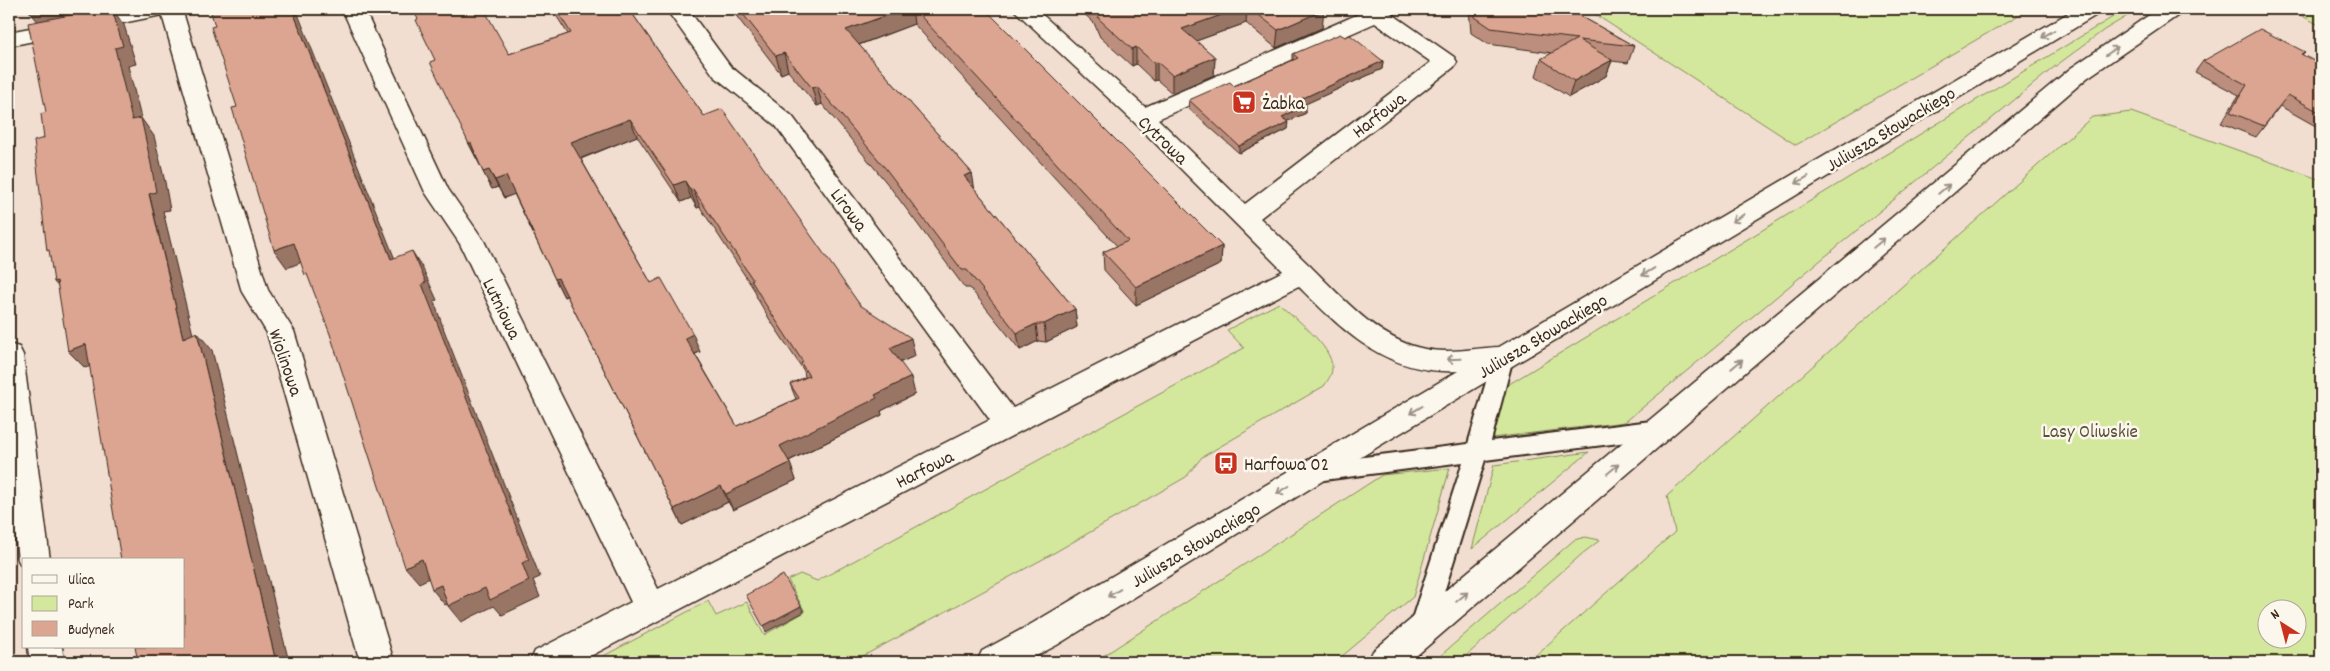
<svg xmlns="http://www.w3.org/2000/svg" width="2330" height="671" font-family="Dekko,sans-serif">
<rect width="100%" height="100%" fill="#f1ded1"/>
<filter id="ink" filterUnits="userSpaceOnUse"><feTurbulence type="fractalNoise" baseFrequency=".02" numOctaves="2"/><feDisplacementMap in="SourceGraphic" scale="10" xChannelSelector="R" yChannelSelector="G"/><feConvolveMatrix kernelMatrix="1 2 1 2 8 2 1 2 1" color-interpolation-filters="sRGB"/></filter>
<g filter="url(#ink)">
<path fill="#d3e89c" stroke="#87895d" fill-rule="evenodd" d="M 1587,9 L 2029,9 L 1796,145 Z
M 2126,9 L 2139,9 L 2104,30 L 2053,68 L 1625,422 L 1491,438 L 1506,386 Z
M 2292,9 L 2321,9 L 2321,26 L 2293,11 Z
M 2131,112 L 2321,180 L 2321,662 L 1528,662 L 1675,532 L 1667,496 L 2092,117 ZM 2268,608 L 2298,608 L 2298,638 L 2268,638 Z
M 1279,303 C 1293,317 1333,346 1332,368 C 1332,375 1328,380 1324,386 L 1202,457 L 1186,477 L 1045,558 L 852,662 L 592,662 L 708,601 L 716,616 L 747,602 L 764,635 L 805,612 L 788,580 L 800,574 L 817,581 L 1244,348 L 1227,330 Z
M 1589,452 L 1472,549 L 1494,465 Z
M 1450,468 L 1413,597 L 1335,662 L 1094,662 L 1382,475 Z
M 1585,537 L 1600,540 L 1582,554 L 1459,662 L 1433,662 L 1574,540 Z"/>
<g fill="none" stroke-linecap="round" stroke-linejoin="round">
<g stroke="#3b2a1e" stroke-width="4">
<path id="lane" d="M 1503,350 L 1510,353 L 1513,358 L 1491,441 L 1659,420 L 1667,423 L 1670,429 L 1667,435 L 1659,438 L 1485,460 L 1432,631 L 1428,639 L 1420,642 L 1412,639 L 1408,631 L 1463,462 L 1316,481 L 1308,478 L 1305,472 L 1308,466 L 1316,463 L 1468,444 L 1493,358 L 1496,353 Z"/>
</g>
<g stroke="#3b2a1e" stroke-width="3">
<path id="street" d="M 129,9 L 182,9 L 268,290 L 294,331 L 394,662 L 360,662 L 267,333 L 242,292 L 162,15 L 9,46 L 9,32 Z
M 342,9 L 364,9 L 448,189 L 484,241 L 658,589 L 990,420 L 776,126 L 714,76 L 666,9 L 688,9 L 730,66 L 792,116 L 1013,408 L 1283,271 L 1134,122 L 1013,9 L 1036,9 L 1145,107 L 1361,13 L 1358,9 L 1385,9 L 1454,57 L 1457,62 L 1454,67 L 1260,218 L 1310,266 L 1314,273 L 1310,280 L 579,662 L 530,662 L 535,651 L 631,602 L 460,244 L 425,192 ZM 1375,23 L 1431,62 L 1245,204 L 1158,119 Z
M 9,344 L 19,347 L 23,355 L 50,560 L 24,560 L 24,570 L 18,560 L 9,476 Z
M 28,647 L 62,647 L 64,662 L 30,662 Z"/>
</g>
<g stroke="#3b2a1e" stroke-width="3">
<path id="primary" d="M 2075,9 L 2101,9 L 2098,14 L 1379,446 L 1057,645 L 1025,662 L 977,662 L 982,651 L 1033,623 L 1458,371 C 1383,375 1341,328 1292,280 L 1288,273 L 1292,266 L 1301,263 L 1310,266 C 1342,297 1379,341 1425,349 C 1449,354 1475,348 1499,347 Z
M 2158,9 L 2183,9 L 2180,14 L 2087,78 L 1409,662 L 1368,662 L 1373,651 L 2071,68 Z"/>
</g>
<use href="#lane" fill="#fbf7ec" fill-rule="evenodd"/>
<use href="#street" fill="#fbf7ec" fill-rule="evenodd"/>
<use href="#primary" fill="#fbf7ec" fill-rule="evenodd"/>
</g>
<path fill="#bc8e7d" stroke="#3b2a1e" fill-rule="evenodd" d="M 552,9 L 629,9 L 704,116 L 860,305 L 915,356 L 900,362 L 915,394 L 881,411 L 882,415 L 789,461 L 796,480 L 733,510 L 728,502 L 682,525 L 567,296 L 564,297 L 555,279 L 514,194 L 504,198 L 498,187 L 492,189 L 469,144 L 435,60 L 509,54 L 568,34 ZM 637,136 L 681,202 L 691,198 L 697,208 L 700,207 L 755,291 L 757,298 L 770,320 L 804,371 L 805,377 L 790,384 L 796,399 L 737,426 L 695,354 L 700,352 L 651,283 L 581,159 Z
M 731,9 L 985,9 L 1222,246 L 1221,264 L 1136,305 L 1104,270 L 1103,252 L 1117,246 L 914,24 L 859,45 L 972,173 L 974,188 L 1075,309 L 1077,327 L 1046,342 L 1038,341 L 1020,350 L 970,288 L 965,288 L 890,187 L 822,104 L 817,106 L 788,71 L 781,74 Z
M 1079,9 L 1322,9 L 1322,28 L 1276,48 L 1246,23 L 1196,41 L 1215,57 L 1214,75 L 1172,93 L 1157,80 L 1154,81 L 1136,64 L 1132,66 L 1100,37 L 1094,23 Z
M 1428,9 L 1445,9 L 1435,14 Z
M 1469,9 L 1568,9 L 1634,46 L 1628,63 L 1612,61 L 1606,76 L 1569,97 L 1536,76 L 1541,59 L 1552,53 L 1488,44 L 1471,33 Z
M 1345,37 L 1383,61 L 1382,69 L 1305,104 L 1306,113 L 1288,121 L 1288,129 L 1239,153 L 1188,108 L 1189,100 L 1234,86 L 1293,60 L 1293,54 Z
M 2305,52 L 2302,55 L 2321,65 L 2321,129 L 2280,106 L 2256,137 L 2221,123 L 2239,95 L 2195,72 L 2203,61 Z"/>
<path fill="#997466" stroke="#3b2a1e" d="M 42,9 L 119,9 L 113,10 L 124,25 L 136,64 L 128,66 L 141,118 L 154,136 L 165,182 L 170,210 L 163,211 L 198,355 L 183,338 L 132,120 L 40,24 L 29,11 Z
M 292,9 L 296,9 L 402,277 L 391,259 Z
M 904,9 L 912,9 L 914,24 L 850,48 L 846,30 Z
M 1238,9 L 1247,9 L 1246,23 L 1182,46 L 1182,29 Z
M 1436,9 L 1445,9 L 1435,14 Z
M 1324,10 L 1322,28 L 1276,48 L 1278,30 Z
M 1136,47 L 1136,64 L 1132,66 L 1132,49 Z
M 784,53 L 788,71 L 781,74 L 776,56 Z
M 1215,57 L 1214,75 L 1172,93 L 1172,75 Z
M 1612,60 L 1606,76 L 1569,97 L 1574,81 Z
M 1383,61 L 1382,69 L 1299,107 L 1299,100 Z
M 1157,62 L 1157,80 L 1154,81 L 1154,63 Z
M 817,86 L 822,104 L 817,106 L 812,88 Z
M 1306,105 L 1306,113 L 1282,124 L 1282,117 Z
M 630,119 L 637,136 L 579,159 L 571,142 Z
M 1289,122 L 1288,129 L 1239,153 L 1239,146 Z
M 471,143 L 478,161 L 469,144 Z
M 489,170 L 498,187 L 492,189 L 483,172 Z
M 972,173 L 975,191 L 964,176 Z
M 506,176 L 515,194 L 504,198 L 495,180 Z
M 685,181 L 691,198 L 681,202 L 674,185 Z
M 693,189 L 700,207 L 697,208 L 690,190 Z
M 294,243 L 307,260 L 287,268 L 274,250 Z
M 1222,246 L 1221,264 L 1136,305 L 1136,287 Z
M 412,251 L 423,269 L 437,300 L 434,301 L 444,330 L 540,577 L 533,580 L 540,597 L 502,615 L 494,606 L 461,622 L 448,606 L 522,563 L 422,284 Z
M 558,278 L 567,295 L 564,297 L 555,279 Z
M 57,281 L 70,300 L 54,282 Z
M 1075,309 L 1077,327 L 1046,342 L 1044,324 Z
M 1036,324 L 1038,341 L 1020,350 L 1017,333 Z
M 197,332 L 212,350 L 289,662 L 276,662 Z
M 693,334 L 700,352 L 692,355 L 685,338 Z
M 911,338 L 915,356 L 894,365 L 890,348 Z
M 86,344 L 103,362 L 85,368 L 68,351 Z
M 911,377 L 915,394 L 881,411 L 882,415 L 786,462 L 780,446 L 875,395 Z
M 790,463 L 796,480 L 733,510 L 726,494 Z
M 721,486 L 728,502 L 682,525 L 674,509 Z
M 422,559 L 436,575 L 419,583 L 405,567 Z
M 441,585 L 454,601 L 445,605 L 432,589 Z
M 801,606 L 804,612 L 766,632 L 763,626 Z"/>
<path fill="#dba591" stroke="#3b2a1e" fill-rule="evenodd" d="M 29,9 L 42,9 L 29,11 Z
M 102,9 L 112,9 L 123,46 L 115,48 L 132,120 L 141,118 L 151,164 L 156,192 L 149,194 L 183,338 L 197,332 L 276,662 L 138,662 L 135,647 L 184,647 L 184,560 L 121,560 L 86,344 L 68,351 L 57,281 L 54,282 L 49,250 L 47,251 L 34,141 L 44,138 L 41,114 L 46,112 L 28,23 Z
M 210,9 L 292,9 L 391,259 L 412,251 L 426,282 L 422,284 L 433,312 L 529,560 L 522,563 L 529,581 L 490,600 L 485,588 L 448,606 L 441,585 L 432,589 L 422,559 L 405,567 L 330,334 L 307,274 L 305,275 L 294,243 L 274,250 L 232,108 L 237,107 L 211,27 L 215,26 Z
M 412,9 L 484,9 L 509,54 L 571,33 L 556,9 L 629,9 L 704,116 L 722,109 L 860,305 L 911,338 L 890,348 L 911,377 L 875,395 L 877,398 L 780,446 L 790,463 L 726,494 L 721,486 L 674,509 L 558,278 L 555,279 L 506,176 L 495,180 L 489,170 L 483,172 L 471,143 L 469,144 L 430,62 L 435,60 L 416,20 L 418,19 ZM 630,119 L 674,185 L 685,181 L 690,190 L 693,189 L 753,280 L 751,280 L 764,302 L 803,362 L 801,363 L 809,376 L 790,384 L 799,398 L 737,426 L 685,338 L 693,334 L 661,278 L 651,283 L 571,142 Z
M 739,9 L 904,9 L 846,30 L 972,173 L 964,176 L 1075,309 L 1044,324 L 1036,324 L 1017,333 L 967,270 L 962,270 L 886,169 L 817,86 L 812,88 L 784,53 L 776,56 Z
M 914,9 L 985,9 L 1222,246 L 1136,287 L 1103,252 L 1128,241 Z
M 1095,9 L 1238,9 L 1182,29 L 1215,57 L 1172,75 L 1157,62 L 1154,63 L 1136,47 L 1132,49 L 1099,19 Z
M 1251,9 L 1322,9 L 1324,10 L 1278,30 Z
M 1474,9 L 1568,9 L 1634,46 L 1579,40 L 1612,60 L 1574,81 L 1541,59 L 1577,39 L 1491,28 L 1475,17 Z
M 2260,29 L 2305,52 L 2301,54 L 2321,65 L 2321,113 L 2288,95 L 2264,126 L 2230,112 L 2247,85 L 2203,61 Z
M 1340,34 L 1345,37 L 1350,35 L 1383,61 L 1299,100 L 1306,105 L 1282,117 L 1289,122 L 1239,146 L 1189,100 L 1230,82 L 1234,86 L 1298,58 L 1293,54 Z
M 783,575 L 801,606 L 763,626 L 746,595 Z"/>
<defs><path id="oneway-shaft" d="M-6 0H5M1.5-3L5.5 0L1.5 3" fill="none" stroke-width="1.6" stroke-linecap="round" stroke-linejoin="round" transform="scale(1.25)"/></defs>
<g stroke="#9b9085">
<use href="#oneway-shaft" transform="translate(2048 34) rotate(149)"/>
<use href="#oneway-shaft" transform="translate(2112 51) rotate(-35)"/>
<use href="#oneway-shaft" transform="translate(1802 180) rotate(149)"/>
<use href="#oneway-shaft" transform="translate(1944 189) rotate(-40)"/>
<use href="#oneway-shaft" transform="translate(1738 218) rotate(149)"/>
<use href="#oneway-shaft" transform="translate(1879 243) rotate(-40)"/>
<use href="#oneway-shaft" transform="translate(1648 272) rotate(149)"/>
<use href="#oneway-shaft" transform="translate(1454 359) rotate(178)"/>
<use href="#oneway-shaft" transform="translate(1737 364) rotate(-40)"/>
<use href="#oneway-shaft" transform="translate(1416 410) rotate(149)"/>
<use href="#oneway-shaft" transform="translate(1613 469) rotate(-40)"/>
<use href="#oneway-shaft" transform="translate(1283 490) rotate(148)"/>
<use href="#oneway-shaft" transform="translate(1114 593) rotate(149)"/>
<use href="#oneway-shaft" transform="translate(1462 597) rotate(-40)"/>
</g>
</g>
<defs>
<g id="supermarket-square" transform="scale(1.25)"><rect x="-9" y="-9" width="18" height="18" rx="4" fill="#c8321e" stroke="#fbf7ec"/><path d="M-6-5.5h2.5l.6 2H6L4.5 2H-2.5L-4.4-4H-6ZM-1.5 3.2a1.3 1.3 0 1 0 .1 0ZM3 3.2a1.3 1.3 0 1 0 .1 0Z" fill="#fff"/></g>
<g id="bus-square" transform="scale(1.25)"><rect x="-9" y="-9" width="18" height="18" rx="4" fill="#c8321e" stroke="#fbf7ec"/><path d="M-5-6H5V4H4V6H2V4H-2V6H-4V4H-5ZM-3.5-4V0h7V-4ZM-3.5 1.2v1.5H-2V1.2ZM2 1.2v1.5H3.5V1.2Z" fill="#fff"/></g>
</defs>
<g fill-rule="evenodd">
<use href="#supermarket-square" x="1244" y="102"/>
<use href="#bus-square" x="1226" y="463"/>
</g>
<g text-anchor="middle" stroke-width="5" stroke-linejoin="round" paint-order="stroke">
<g font-size="19" fill="#3b2a1e" stroke="#fbf7ec" text-anchor="start">
<text x="1262" y="109">Żabka</text>
<text x="1244" y="470">Harfowa 02</text>
</g>
<g font-size="19" fill="#3b2a1e" stroke="#fbf7ec">
<text transform="translate(1378 114) rotate(-38)" y="7">Harfowa</text>
<text transform="translate(1890 128) rotate(-31)" y="7">Juliusza Słowackiego</text>
<text transform="translate(1164 139) rotate(44)" y="7">Cytrowa</text>
<text transform="translate(850 209) rotate(53)" y="7">Lirowa</text>
<text transform="translate(503 308) rotate(64)" y="7">Lutniowa</text>
<text transform="translate(1542 335) rotate(-31)" y="7">Juliusza Słowackiego</text>
<text transform="translate(287 362) rotate(71)" y="7">Wiolinowa</text>
<text transform="translate(924 468) rotate(-27)" y="7">Harfowa</text>
<text transform="translate(1195 544) rotate(-31)" y="7">Juliusza Słowackiego</text>
</g>
<g font-size="19" fill="#595037" stroke="#fbf7ec">
<text x="2090" y="437">Lasy Oliwskie</text>
</g>
</g>
<rect width="2330" height="671" fill="none" stroke="#fbf7ec" stroke-width="30"/>
<rect x="15" y="15" width="2300" height="641" fill="none" stroke="#3b2a1e" stroke-width="2" filter="url(#ink)"/>
<rect x="22" y="558" width="162" height="90" fill="#fbf7ec" stroke="#aea59a"/>
<rect x="32" y="575" width="25" height="8" fill="#fbf7ec" stroke="#aea59a"/>
<text x="68" y="584" font-size="15" fill="#3b2a1e">Ulica</text>
<rect x="32" y="596" width="25" height="15" fill="#d3e89c" stroke="#aea59a"/>
<text x="68" y="608" font-size="15" fill="#3b2a1e">Park</text>
<rect x="32" y="621" width="25" height="15" fill="#dba591" stroke="#aea59a"/>
<text x="68" y="634" font-size="15" fill="#3b2a1e">Budynek</text>
<g transform="translate(2282 624) rotate(324)"><circle r="24" fill="#fbf7ec" stroke="#aea59a"/>
<path d="M0-4L9 19L0 12L-9 19Z" fill="#c8321e"/>
<text y="-8" font-size="14" font-weight="bold" text-anchor="middle" fill="#3b2a1e">N</text>
</g>
</svg>
